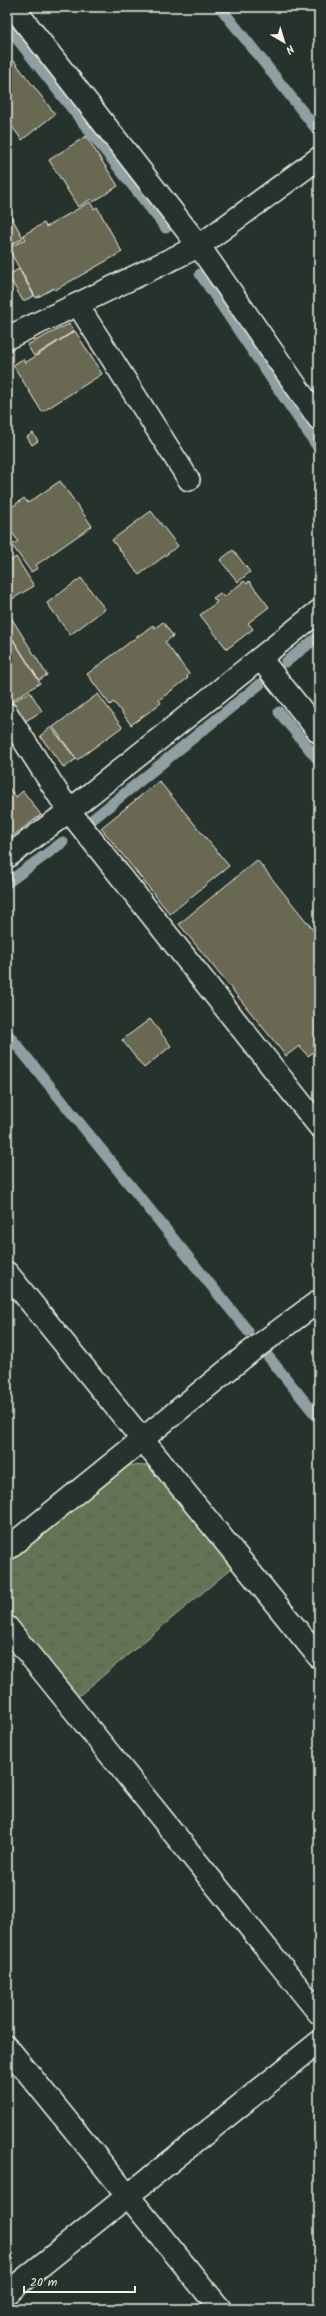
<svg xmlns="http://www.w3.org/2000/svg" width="326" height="2316" font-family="Kalam,sans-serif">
<defs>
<pattern id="grass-tufts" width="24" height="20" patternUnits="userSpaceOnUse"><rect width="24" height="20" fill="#637354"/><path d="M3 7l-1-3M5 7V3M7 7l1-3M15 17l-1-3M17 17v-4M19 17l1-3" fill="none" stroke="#555b4c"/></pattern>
</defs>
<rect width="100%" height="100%" fill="#26332d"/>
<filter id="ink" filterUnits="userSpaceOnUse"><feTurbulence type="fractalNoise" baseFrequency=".025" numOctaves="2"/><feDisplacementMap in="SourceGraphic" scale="8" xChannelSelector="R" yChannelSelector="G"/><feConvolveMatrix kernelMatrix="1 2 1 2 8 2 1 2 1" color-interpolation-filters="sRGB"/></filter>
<g filter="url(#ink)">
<path fill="url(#grass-tufts)" stroke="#acb29e" d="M 130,1465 L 149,1466 L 232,1568 L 75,1699 L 7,1616 L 7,1561 Z"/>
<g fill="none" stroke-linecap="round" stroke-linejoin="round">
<path stroke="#90a0a2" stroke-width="11" d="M 220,7 L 318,131
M 7,26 L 166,228
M 200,274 L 319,449
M 286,662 L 319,636
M 279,712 L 319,761
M 93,819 L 260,684
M 7,883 L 63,842
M 7,1033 L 248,1331
M 267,1355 L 319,1419"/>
</g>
<path fill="#696752" stroke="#f4f1e8" d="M 14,61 L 55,114 L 22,140 L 7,120 L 7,67 Z
M 86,136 L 118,186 L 93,202 L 91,199 L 78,207 L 49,160 Z
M 90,202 L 94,209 L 97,207 L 122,252 L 55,290 L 54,288 L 36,298 L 8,248 L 26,239 L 23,235 L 44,223 L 46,227 Z
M 7,209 L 23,238 L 7,247 Z
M 19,269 L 34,296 L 23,301 L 8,275 Z
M 69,324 L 74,331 L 34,356 L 27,345 Z
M 75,331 L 102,374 L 42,412 L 13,365 L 23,359 L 25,363 Z
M 33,433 L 38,441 L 32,445 L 27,437 Z
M 60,481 L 92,526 L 36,565 L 38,568 L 31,572 L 12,545 L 18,541 L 7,525 L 7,519 L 11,516 L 8,510 L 24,498 L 28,503 Z
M 151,511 L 178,546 L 139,575 L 112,540 Z
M 233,550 L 250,572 L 238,582 L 220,560 Z
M 16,557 L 34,586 L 7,602 L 7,563 Z
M 81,578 L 105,609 L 70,635 L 47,603 Z
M 244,581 L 247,584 L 249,581 L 269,607 L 248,623 L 253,629 L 227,649 L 200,615 L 217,602 L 213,598 L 220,593 L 224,597 Z
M 7,611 L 47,675 L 39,680 L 7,630 Z
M 163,622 L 173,636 L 165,642 L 189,674 L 187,676 L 188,678 L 159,700 L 161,703 L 131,725 L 114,702 L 110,705 L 87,674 L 153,625 L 155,628 Z
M 7,630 L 40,683 L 11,701 L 7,695 Z
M 30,692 L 42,711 L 24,722 L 12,702 Z
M 98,694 L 122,727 L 77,760 L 53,727 Z
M 51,727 L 76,759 L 64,768 L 40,736 Z
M 159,781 L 229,866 L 170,914 L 101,828 Z
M 9,788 L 16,797 L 23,791 L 41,815 L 7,840 L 7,790 Z
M 257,860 L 319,937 L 319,1048 L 308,1056 L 299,1046 L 286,1056 L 179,924 Z
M 150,1019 L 171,1046 L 144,1068 L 122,1040 Z"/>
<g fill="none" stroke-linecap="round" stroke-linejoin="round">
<g stroke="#f4f1e8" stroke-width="24">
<path id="service" d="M 77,304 L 189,480"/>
</g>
<g stroke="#f4f1e8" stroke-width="25">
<path id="minor" d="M 13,7 L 199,246 L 319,419
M 7,338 L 199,246 L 319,158
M 260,658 L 319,732
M 7,714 L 69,811 L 319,1126
M 7,857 L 69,811 L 319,611
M 7,1273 L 319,1657
M 7,1549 L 250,1352 L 319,1301
M 7,1627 L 319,2013
M 7,2047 L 220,2309
M 7,2293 L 319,2042"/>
</g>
<use href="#service" stroke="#26332d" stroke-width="21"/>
<use href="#minor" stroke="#26332d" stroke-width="22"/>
</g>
</g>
<rect width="326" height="2316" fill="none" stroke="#26332d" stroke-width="24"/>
<rect x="12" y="12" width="302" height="2292" fill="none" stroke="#f4f1e8" stroke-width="1.5" filter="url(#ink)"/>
<g transform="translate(284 42) rotate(142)" stroke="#26332d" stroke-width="3" paint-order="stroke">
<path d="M0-3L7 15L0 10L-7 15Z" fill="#f4f1e8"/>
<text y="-6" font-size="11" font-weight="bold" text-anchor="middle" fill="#f4f1e8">N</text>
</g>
<path d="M24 2286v6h111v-6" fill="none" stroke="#f4f1e8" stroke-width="2"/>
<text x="30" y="2286" font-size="12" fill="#f4f1e8" stroke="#26332d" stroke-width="3" paint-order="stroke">20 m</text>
</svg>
